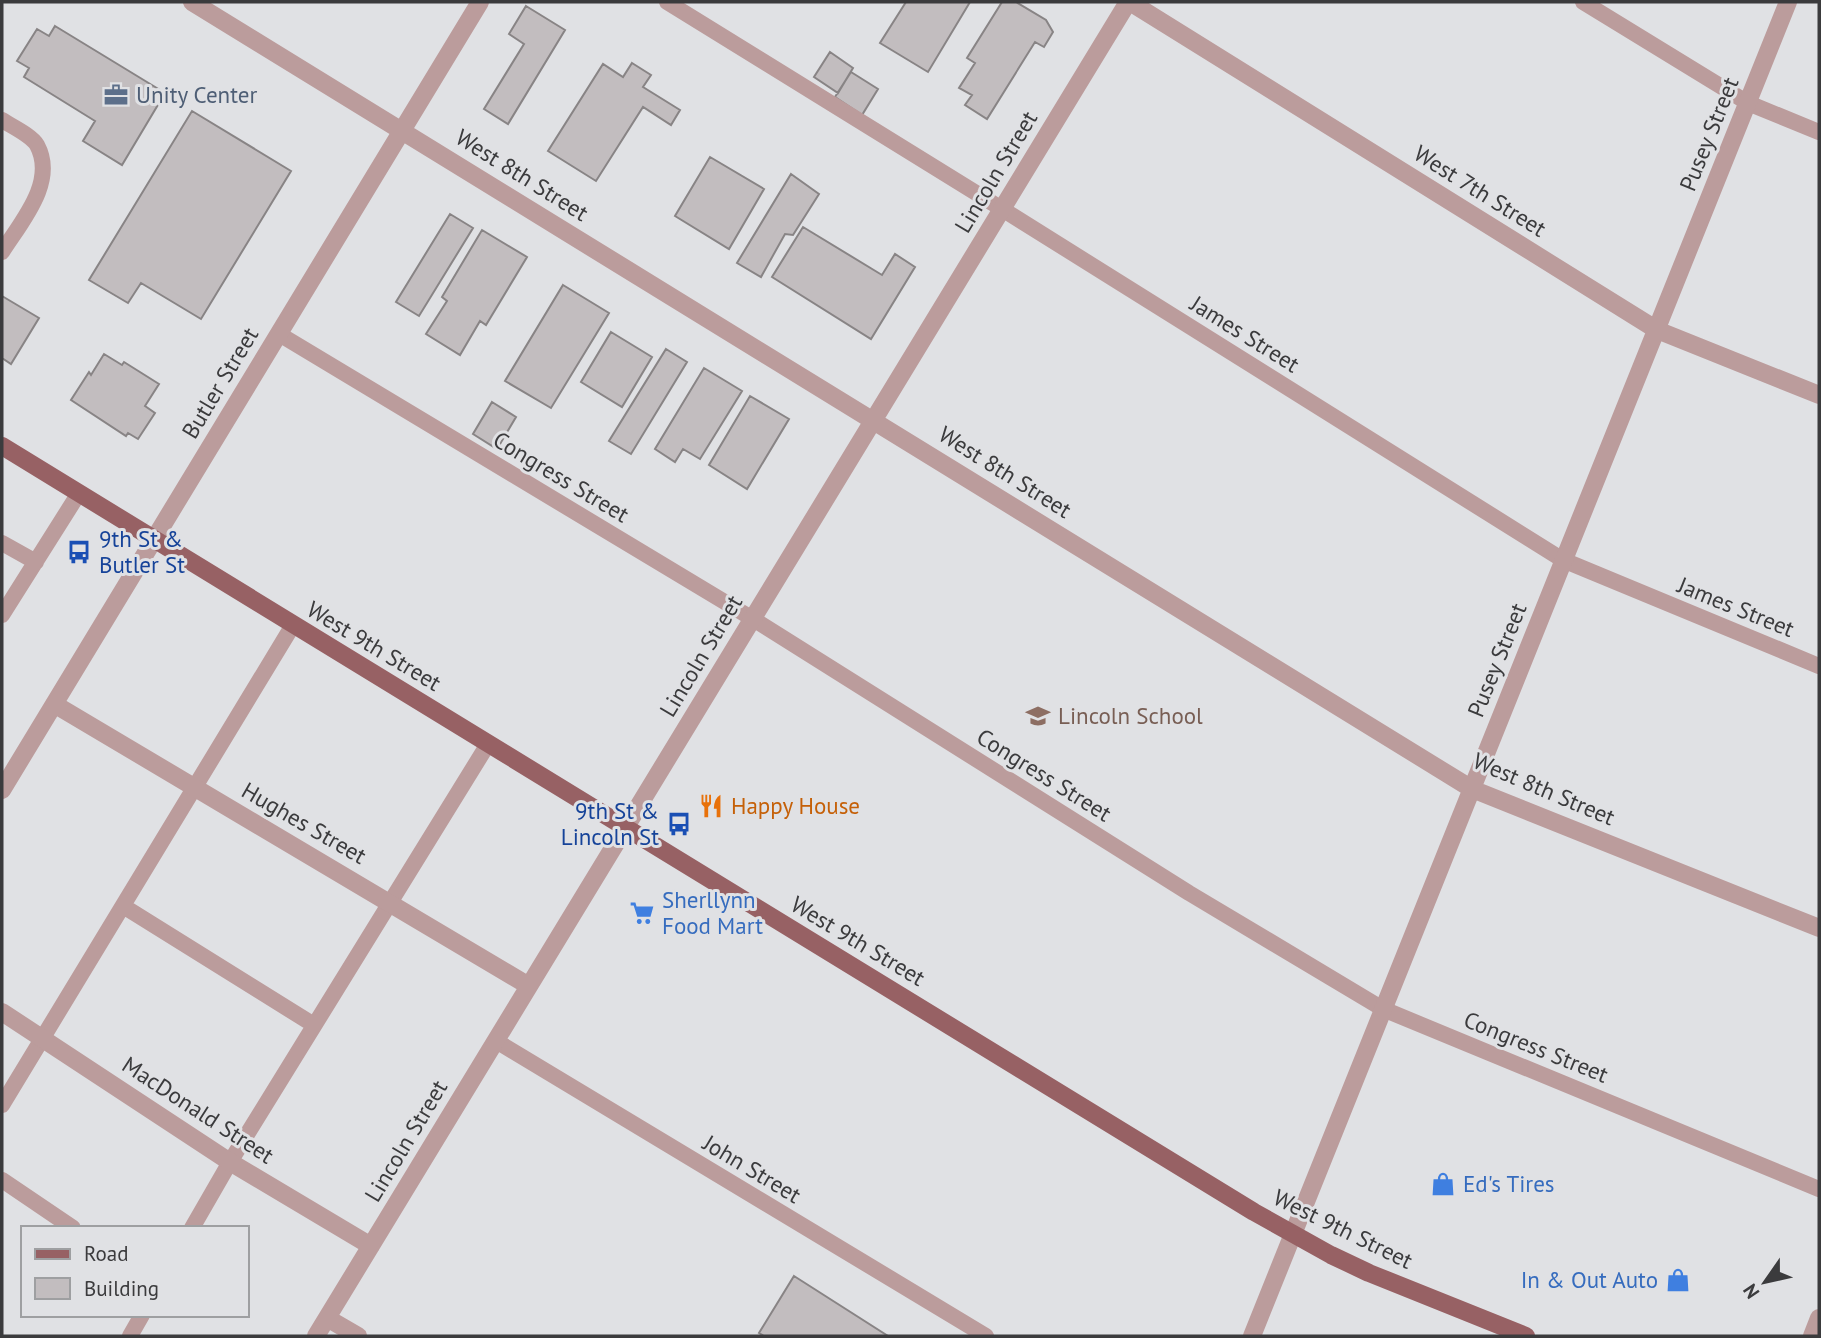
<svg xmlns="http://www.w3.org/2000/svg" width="1821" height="1338" font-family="'PT Sans',sans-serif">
<rect width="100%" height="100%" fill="#e0e1e4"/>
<path fill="#c2bdbf" stroke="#888485" stroke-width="2" d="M 906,2 L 970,2 L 928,72 L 880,43 Z
M 1002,2 L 1016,2 L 1046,20 L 1053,32 L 1044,47 L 1035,42 L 987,119 L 965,105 L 972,95 L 959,88 L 975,63 L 967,58 Z
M 526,6 L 565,30 L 508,124 L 484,109 L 524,44 L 509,34 Z
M 55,26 L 165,93 L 122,165 L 83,141 L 95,121 L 24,77 L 29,68 L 17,61 L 37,29 L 49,36 Z
M 830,52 L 853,68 L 838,93 L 814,77 Z
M 632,63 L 651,75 L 643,87 L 680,110 L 671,125 L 643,107 L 596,181 L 548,151 L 603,64 L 623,77 Z
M 851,72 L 878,89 L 862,115 L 835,97 Z
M 192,111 L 291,171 L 201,319 L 141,283 L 128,303 L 89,280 Z
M 710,157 L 764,189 L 729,249 L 675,216 Z
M 791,174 L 819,194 L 793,235 L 785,234 L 761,277 L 737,263 Z
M 450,214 L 473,228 L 419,316 L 396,302 Z
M 803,227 L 882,275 L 895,254 L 915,267 L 871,339 L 772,277 Z
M 482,230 L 527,257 L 486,325 L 480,321 L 460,355 L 426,334 L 447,301 L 442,297 Z
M 563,285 L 609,313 L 551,408 L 505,381 Z
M 2,296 L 39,318 L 11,364 L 2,358 Z
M 611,332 L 652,357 L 622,407 L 581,382 Z
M 666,349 L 687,362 L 631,454 L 609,441 Z
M 104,354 L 122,365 L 124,362 L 159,384 L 145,406 L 155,413 L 138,439 L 128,433 L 126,436 L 71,400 L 89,372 L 91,375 Z
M 704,368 L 742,391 L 700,459 L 683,449 L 675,462 L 655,449 Z
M 750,396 L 789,419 L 747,489 L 709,465 Z
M 492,402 L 516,417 L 497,449 L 473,434 Z
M 794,1276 L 888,1336 L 764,1336 L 759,1333 Z"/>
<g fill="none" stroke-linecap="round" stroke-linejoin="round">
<path stroke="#bb9c9c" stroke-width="16" d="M 667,2 L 1002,209 L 1563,560 L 1819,666
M 1583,2 L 1748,103 L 1819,132
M 2,120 C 11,126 31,135 37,145 C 57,182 21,222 2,252
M 279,334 L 753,619 L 1189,893 L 1383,1009 L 1819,1189
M 2,543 L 36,562
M 2,615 L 79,493
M 123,906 L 314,1025
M 496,1041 L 986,1336
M 2,1105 L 293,625
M 2,1180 L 73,1228
M 192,1228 L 230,1162 L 488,744
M 130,1336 L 142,1315"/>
<path stroke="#bb9c9c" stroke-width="18" d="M 192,2 L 1472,789 L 1819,928
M 1130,2 L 1657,330 L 1819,395
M 54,704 L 529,986
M 2,790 L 480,2
M 2,1012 L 230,1162 L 371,1246
M 327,1318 L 358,1336
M 316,1336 L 1128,2
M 1252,1336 L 1788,2
M 1812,1336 L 1819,1318"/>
<path stroke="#976164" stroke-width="18" d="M 2,446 L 1254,1212 L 1331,1255 L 1369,1273 L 1526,1336"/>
</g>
<defs>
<g id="office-bare" transform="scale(1.89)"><path d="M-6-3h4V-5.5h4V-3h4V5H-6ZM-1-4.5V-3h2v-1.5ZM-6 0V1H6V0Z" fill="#5c6f8a" stroke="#e0e1e4" stroke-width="2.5" paint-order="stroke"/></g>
<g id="bus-bare" transform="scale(1.89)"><path d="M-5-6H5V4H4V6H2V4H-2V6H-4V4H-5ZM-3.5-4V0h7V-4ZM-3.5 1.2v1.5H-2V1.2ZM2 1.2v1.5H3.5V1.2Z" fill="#1a4fb4" stroke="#e0e1e4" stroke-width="2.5" paint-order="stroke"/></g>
<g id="school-bare" transform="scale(1.89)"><path d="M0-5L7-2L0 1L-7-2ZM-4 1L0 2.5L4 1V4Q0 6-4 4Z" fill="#8d6e63" stroke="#e0e1e4" stroke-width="2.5" paint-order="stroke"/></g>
<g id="restaurant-bare" transform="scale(1.89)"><path d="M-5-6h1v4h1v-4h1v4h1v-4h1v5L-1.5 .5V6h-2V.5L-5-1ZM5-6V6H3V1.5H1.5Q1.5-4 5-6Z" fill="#e8710a" stroke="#e0e1e4" stroke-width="2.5" paint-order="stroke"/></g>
<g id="supermarket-bare" transform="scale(1.89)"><path d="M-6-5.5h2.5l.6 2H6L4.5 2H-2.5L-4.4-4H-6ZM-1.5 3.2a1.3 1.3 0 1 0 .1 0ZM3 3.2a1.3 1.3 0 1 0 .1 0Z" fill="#3f7fe0" stroke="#e0e1e4" stroke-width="2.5" paint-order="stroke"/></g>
<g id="shop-bare" transform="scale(1.89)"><path d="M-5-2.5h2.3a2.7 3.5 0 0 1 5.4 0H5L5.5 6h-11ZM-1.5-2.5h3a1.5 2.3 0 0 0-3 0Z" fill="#3f7fe0" stroke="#e0e1e4" stroke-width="2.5" paint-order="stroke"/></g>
</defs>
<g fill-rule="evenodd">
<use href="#office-bare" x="116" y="95"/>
<use href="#bus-bare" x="79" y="552"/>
<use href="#school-bare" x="1038" y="716"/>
<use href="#restaurant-bare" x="711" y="806"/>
<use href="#bus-bare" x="679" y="824"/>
<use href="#supermarket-bare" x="642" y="913"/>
<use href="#shop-bare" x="1443" y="1184"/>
<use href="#shop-bare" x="1678" y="1280"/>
</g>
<g text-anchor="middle" stroke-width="6" stroke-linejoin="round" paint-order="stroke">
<g font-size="23" fill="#4e5e75" stroke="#e0e1e4" text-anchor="start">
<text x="136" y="103">Unity Center</text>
</g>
<g font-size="23" fill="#3b3b3d" stroke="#e0e1e4">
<text transform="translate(1709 134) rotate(-68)" y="8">Pusey Street</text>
<text transform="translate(996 172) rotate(-59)" y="8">Lincoln Street</text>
<text transform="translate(522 175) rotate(32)" y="8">West 8th Street</text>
<text transform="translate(1480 191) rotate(32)" y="8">West 7th Street</text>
<text transform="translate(1245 334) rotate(32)" y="8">James Street</text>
<text transform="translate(220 383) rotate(-59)" y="8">Butler Street</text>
<text transform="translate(1005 472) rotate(32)" y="8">West 8th Street</text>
<text transform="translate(561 477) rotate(31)" y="8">Congress Street</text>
<text transform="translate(1736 607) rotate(22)" y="8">James Street</text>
<text transform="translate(374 646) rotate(31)" y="8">West 9th Street</text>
<text transform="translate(701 656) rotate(-59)" y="8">Lincoln Street</text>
<text transform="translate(1497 660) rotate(-68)" y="8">Pusey Street</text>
<text transform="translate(1044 775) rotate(32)" y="8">Congress Street</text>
<text transform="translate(1544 789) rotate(23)" y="8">West 8th Street</text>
<text transform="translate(304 823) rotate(30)" y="8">Hughes Street</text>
<text transform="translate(858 941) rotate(31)" y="8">West 9th Street</text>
<text transform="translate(1536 1047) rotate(22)" y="8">Congress Street</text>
<text transform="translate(198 1110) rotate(33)" y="8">MacDonald Street</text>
<text transform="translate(406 1141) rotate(-59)" y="8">Lincoln Street</text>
<text transform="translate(752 1169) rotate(31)" y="8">John Street</text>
<text transform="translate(1343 1229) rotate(26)" y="8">West 9th Street</text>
</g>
<g font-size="23" fill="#164399" stroke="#e0e1e4" text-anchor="start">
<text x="99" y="547">9th St &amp;<tspan x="99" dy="26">Butler St</tspan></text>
<text x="659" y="819" text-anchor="end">9th St &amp;<tspan x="659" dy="26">Lincoln St</tspan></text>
</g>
<g font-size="23" fill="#785e54" stroke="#e0e1e4" text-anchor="start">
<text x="1058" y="724">Lincoln School</text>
</g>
<g font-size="23" fill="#c56008" stroke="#e0e1e4" text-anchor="start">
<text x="731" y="814">Happy House</text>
</g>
<g font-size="23" fill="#366cbe" stroke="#e0e1e4" text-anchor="start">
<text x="662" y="908">Sherllynn<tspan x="662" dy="26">Food Mart</tspan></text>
<text x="1463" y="1192">Ed's Tires</text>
<text x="1658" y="1288" text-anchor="end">In &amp; Out Auto</text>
</g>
</g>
<rect width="1821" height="1338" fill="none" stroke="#3b3b3d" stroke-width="7"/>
<rect x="21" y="1226" width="228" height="91" fill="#e0e1e4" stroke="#9e9fa1" stroke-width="2"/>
<rect x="35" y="1249" width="35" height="10" fill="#976164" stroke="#9e9fa1" stroke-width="2"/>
<text x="84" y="1261" font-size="21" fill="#3b3b3d">Road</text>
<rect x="35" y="1278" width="35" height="21" fill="#c2bdbf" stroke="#9e9fa1" stroke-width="2"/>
<text x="84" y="1296" font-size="21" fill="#3b3b3d">Building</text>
<g transform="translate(1765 1282) rotate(236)" stroke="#e0e1e4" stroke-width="5" paint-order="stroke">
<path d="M0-5L12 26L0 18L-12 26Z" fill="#3b3b3d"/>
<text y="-10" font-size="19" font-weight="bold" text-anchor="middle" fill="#3b3b3d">N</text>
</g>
</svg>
